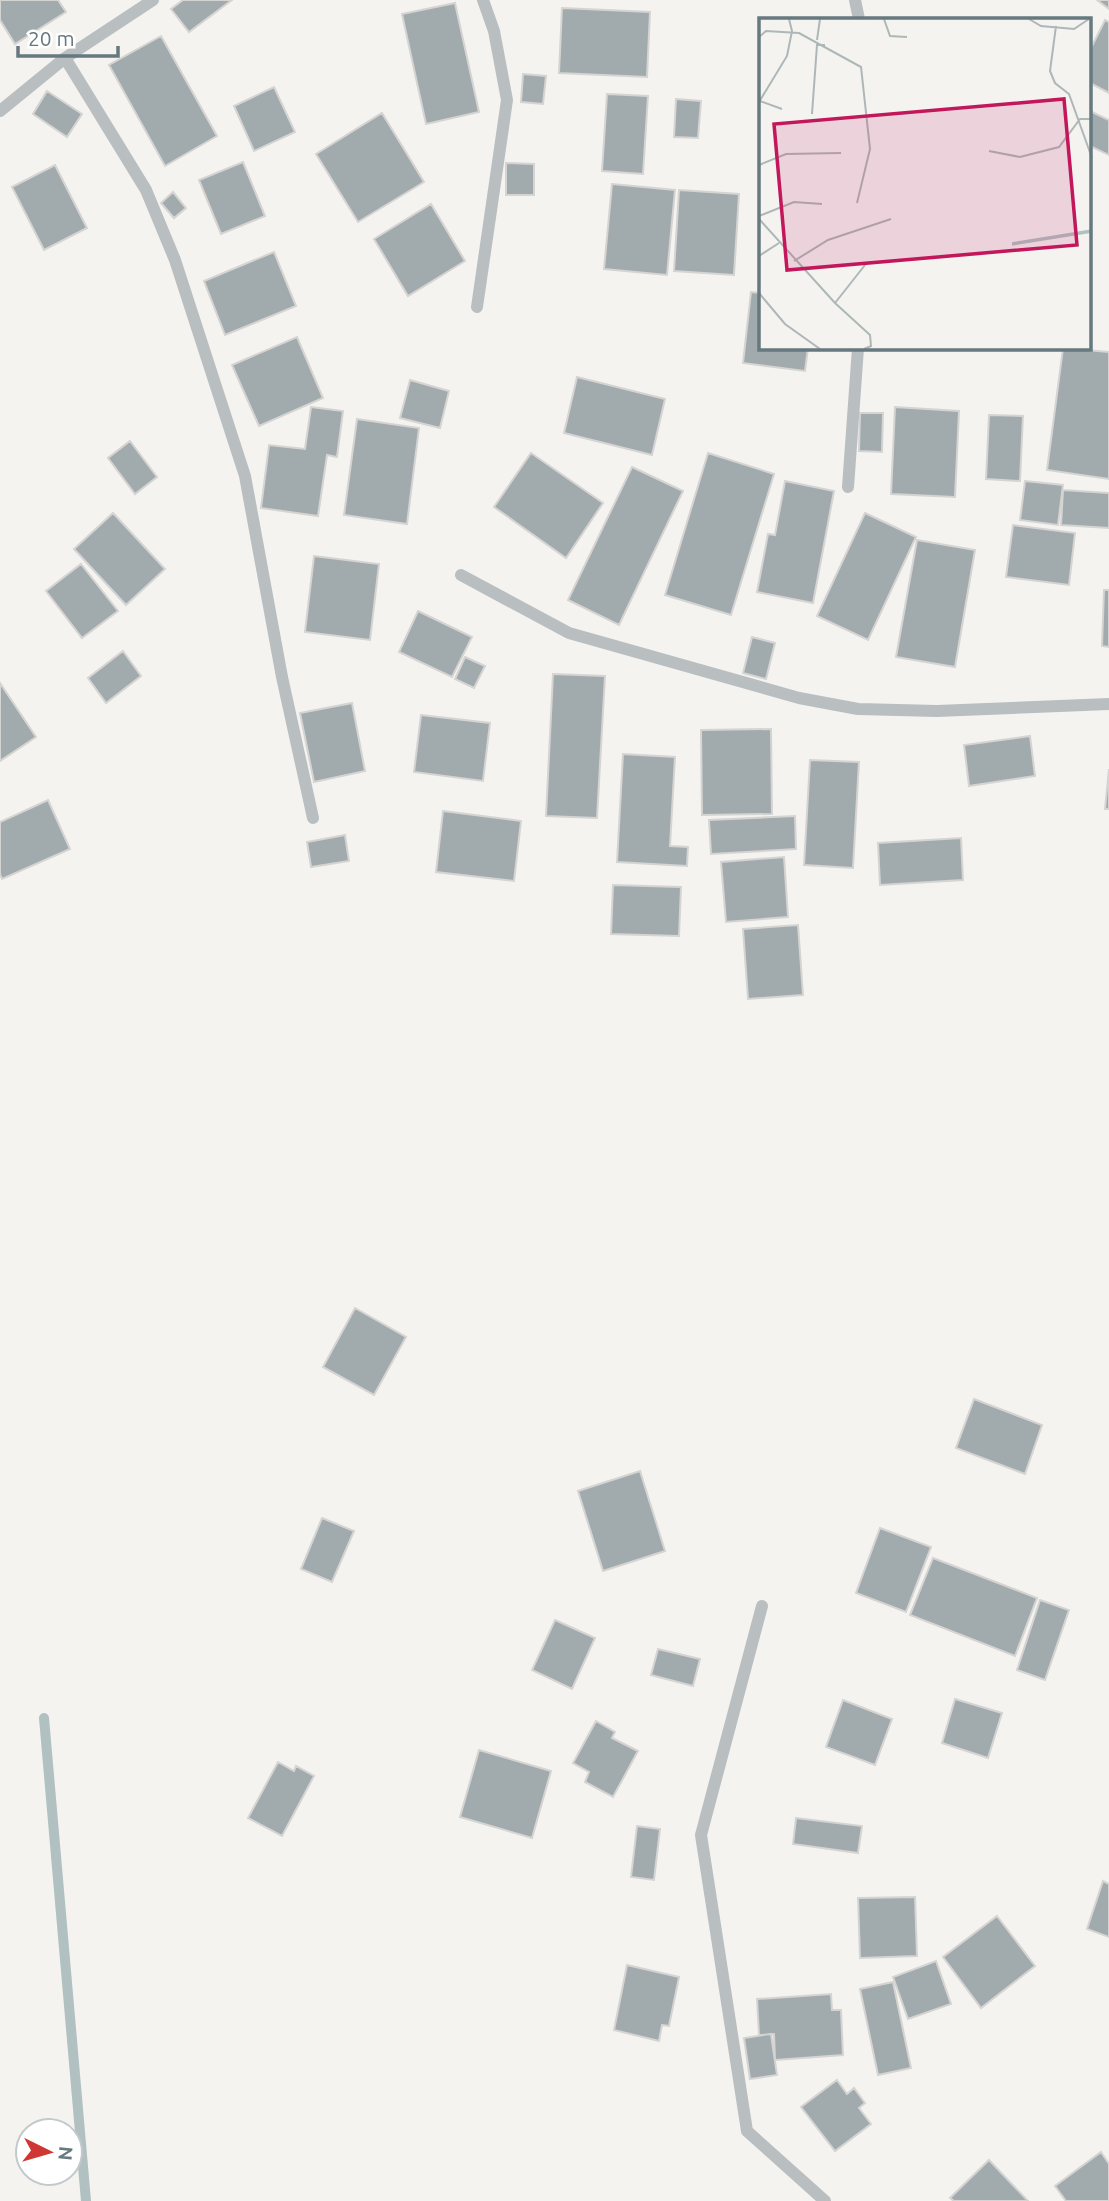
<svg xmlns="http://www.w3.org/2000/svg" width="1109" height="2201" font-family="Ubuntu,sans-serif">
<rect width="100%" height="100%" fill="#f4f3f0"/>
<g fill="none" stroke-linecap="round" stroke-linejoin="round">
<path stroke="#b1c0c1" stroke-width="10" d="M 44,1718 L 86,2201"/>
</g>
<path fill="#a1abad" stroke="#d5d4d3" stroke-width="2" d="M 0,0 L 58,0 L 66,12 L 15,44 L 0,20 Z
M 183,0 L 232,0 L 189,32 L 171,9 Z
M 1097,0 L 1109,0 L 1109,9 Z
M 455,3 L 479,112 L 426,124 L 402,14 Z
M 562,8 L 650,12 L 647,77 L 559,73 Z
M 1105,20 L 1109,22 L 1109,93 L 1090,83 L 1090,50 Z
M 161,36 L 217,136 L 165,166 L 109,65 Z
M 523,74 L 546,76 L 543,104 L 521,102 Z
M 274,87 L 295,132 L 254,151 L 234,106 Z
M 47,91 L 82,114 L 67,137 L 33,114 Z
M 607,94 L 648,96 L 643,174 L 602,171 Z
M 676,99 L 701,101 L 698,138 L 674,137 Z
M 1090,111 L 1109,120 L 1109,155 L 1090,146 Z
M 382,113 L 424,182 L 358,222 L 316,154 Z
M 243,162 L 265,216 L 221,234 L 199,180 Z
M 506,163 L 534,164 L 534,195 L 506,195 Z
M 55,165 L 87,228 L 44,250 L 12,187 Z
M 612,184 L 675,190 L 667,275 L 604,269 Z
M 679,190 L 739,194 L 734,275 L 674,271 Z
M 173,192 L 186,208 L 174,218 L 161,203 Z
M 431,204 L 465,261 L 408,296 L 374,239 Z
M 274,252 L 296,306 L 225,335 L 204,281 Z
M 751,292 L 761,293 L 761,348 L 808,348 L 805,371 L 743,363 Z
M 297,337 L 323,398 L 259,426 L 232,365 Z
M 1063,348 L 1109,352 L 1109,479 L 1047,470 Z
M 577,377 L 665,399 L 652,455 L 564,433 Z
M 410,380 L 449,391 L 440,428 L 400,418 Z
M 311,407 L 343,411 L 337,457 L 327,455 L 318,516 L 261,508 L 269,445 L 305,449 Z
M 895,407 L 959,411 L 955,497 L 891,494 Z
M 860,413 L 883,413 L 882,452 L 859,451 Z
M 989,415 L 1023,416 L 1020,481 L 986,479 Z
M 357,419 L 419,428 L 407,524 L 344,515 Z
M 130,441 L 157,477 L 135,494 L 108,458 Z
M 531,453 L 603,503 L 566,558 L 494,507 Z
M 708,453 L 774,474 L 731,615 L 665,595 Z
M 632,467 L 683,491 L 619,625 L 568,600 Z
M 785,481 L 834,491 L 813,603 L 757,592 L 768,534 L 775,535 Z
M 1025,481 L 1063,485 L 1058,525 L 1020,520 Z
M 1063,490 L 1109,493 L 1109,528 L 1061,525 Z
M 113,513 L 165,569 L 126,605 L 74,549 Z
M 865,513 L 916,537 L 868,640 L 817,616 Z
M 1013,525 L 1075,533 L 1069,585 L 1006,577 Z
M 917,540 L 975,550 L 955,667 L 896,657 Z
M 314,556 L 379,564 L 370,640 L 305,632 Z
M 81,564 L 118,611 L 82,638 L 46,591 Z
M 1104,590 L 1109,590 L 1109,647 L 1102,646 Z
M 418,611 L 472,637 L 452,677 L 399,652 Z
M 752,637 L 775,643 L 766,679 L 743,673 Z
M 123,651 L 141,676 L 106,703 L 88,678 Z
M 465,657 L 485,666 L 474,688 L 455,679 Z
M 553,674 L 605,676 L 597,818 L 546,816 Z
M 0,683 L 36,737 L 0,761 Z
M 352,703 L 365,771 L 314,782 L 300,713 Z
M 421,715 L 490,723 L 483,781 L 414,772 Z
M 771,729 L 772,814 L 702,815 L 701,730 Z
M 1030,736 L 1035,776 L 969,786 L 964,745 Z
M 623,754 L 675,757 L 670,846 L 688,847 L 687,866 L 617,862 Z
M 810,760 L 859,762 L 853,868 L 804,865 Z
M 1109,769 L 1109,809 L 1105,809 Z
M 48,800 L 70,849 L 2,879 L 0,874 L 0,822 Z
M 443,811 L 521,821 L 514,881 L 436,872 Z
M 795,816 L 796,849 L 711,854 L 709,820 Z
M 345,835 L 349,861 L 311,867 L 307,842 Z
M 961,838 L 963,880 L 880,885 L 878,843 Z
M 784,857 L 788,917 L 726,922 L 721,862 Z
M 613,885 L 681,887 L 679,936 L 611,934 Z
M 798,925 L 803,995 L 748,999 L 743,929 Z
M 355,1308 L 406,1337 L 374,1395 L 323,1367 Z
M 974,1399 L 1042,1425 L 1025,1474 L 956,1448 Z
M 640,1471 L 665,1551 L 603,1571 L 578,1491 Z
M 322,1518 L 354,1531 L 332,1582 L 301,1569 Z
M 880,1528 L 931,1547 L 906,1612 L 856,1593 Z
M 933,1558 L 1037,1598 L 1015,1656 L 910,1615 Z
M 1040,1600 L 1069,1610 L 1045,1680 L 1017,1670 Z
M 555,1620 L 595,1638 L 572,1689 L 532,1670 Z
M 658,1649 L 700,1659 L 693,1686 L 651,1675 Z
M 955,1699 L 1002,1713 L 988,1758 L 942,1743 Z
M 843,1700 L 892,1719 L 875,1765 L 826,1747 Z
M 596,1721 L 615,1732 L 612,1738 L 638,1751 L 613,1797 L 585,1782 L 589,1772 L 573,1763 Z
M 479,1750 L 551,1771 L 532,1838 L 460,1817 Z
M 278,1762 L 294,1771 L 296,1766 L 314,1776 L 282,1836 L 248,1818 Z
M 796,1818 L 862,1826 L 858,1853 L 793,1844 Z
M 637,1826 L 660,1829 L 654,1880 L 631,1877 Z
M 1103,1881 L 1109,1884 L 1109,1937 L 1087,1929 Z
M 915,1897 L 917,1956 L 860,1958 L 858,1898 Z
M 997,1916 L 1035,1966 L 981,2008 L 943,1957 Z
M 936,1961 L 951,2004 L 908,2019 L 893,1977 Z
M 627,1965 L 679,1977 L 669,2026 L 662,2025 L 659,2041 L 614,2030 Z
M 893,1982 L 911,2068 L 878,2075 L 860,1989 Z
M 831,1994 L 832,2010 L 841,2010 L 843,2055 L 775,2060 L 774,2034 L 759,2035 L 757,1999 Z
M 771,2034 L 777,2075 L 750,2079 L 744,2038 Z
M 837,2080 L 847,2094 L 854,2088 L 865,2103 L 859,2108 L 871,2124 L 835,2151 L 801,2107 Z
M 1101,2152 L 1109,2164 L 1109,2201 L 1066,2201 L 1055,2186 Z
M 989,2160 L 1028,2201 L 954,2201 L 950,2198 Z"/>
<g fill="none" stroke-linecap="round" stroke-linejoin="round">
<path stroke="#b9bec0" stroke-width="12" d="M 855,0 L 859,19
M 65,58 L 146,190 L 175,260 L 198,331 L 245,476 L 282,677 L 313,818
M 0,111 L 65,58 L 153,0
M 477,307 L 507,100 L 494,31 L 483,0
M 848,487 L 858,348
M 461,575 L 569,633 L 799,698 L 858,709 L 937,711 L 1109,704
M 762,1606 L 701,1835 L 747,2131 L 825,2201"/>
</g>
<g transform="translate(759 18)">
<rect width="332" height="332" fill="#f4f3f0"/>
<path fill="none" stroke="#b1c0c1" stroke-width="3.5" d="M 253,226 L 333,213"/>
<path fill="none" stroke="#aeb7b8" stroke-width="2" d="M 125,1 L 131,18 L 148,19M 270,1 L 282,8 L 315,11 L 330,1M 297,8 L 291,53 L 296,65 L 310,76 L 333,140M 0,19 L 7,13 L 40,15 L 102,49 L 111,131 L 98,185M 58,22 L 61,1M 1,83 L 23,91M 0,84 L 28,38 L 33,13 L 30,1M 53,96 L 58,27 L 66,27M 230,133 L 261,139 L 300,129 L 321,101 L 333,101M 0,147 L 27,136 L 82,135M 0,198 L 35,184 L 63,186M 0,201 L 76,285 L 111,317 L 112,328 L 105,331M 0,238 L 20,225M 35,243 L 69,222 L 132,201M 0,275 L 26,306 L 61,331M 76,285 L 106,247"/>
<path fill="#c2185b" fill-opacity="0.15" stroke="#c2185b" stroke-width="3.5" d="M 305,81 L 318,227 L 28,252 L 15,106 Z"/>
<rect width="332" height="332" fill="none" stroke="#66797e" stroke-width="3.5"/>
</g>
<g transform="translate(49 2152) rotate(95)"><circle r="33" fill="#ffffff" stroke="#c2c9cb" stroke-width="2"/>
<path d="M0-5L12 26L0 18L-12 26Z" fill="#d03633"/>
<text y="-10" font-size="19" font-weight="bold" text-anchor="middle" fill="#66797e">N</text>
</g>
<path d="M18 46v10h100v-10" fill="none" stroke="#66797e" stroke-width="3.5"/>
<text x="28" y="46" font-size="21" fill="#66797e" stroke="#ffffff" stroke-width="5" paint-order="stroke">20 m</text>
</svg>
